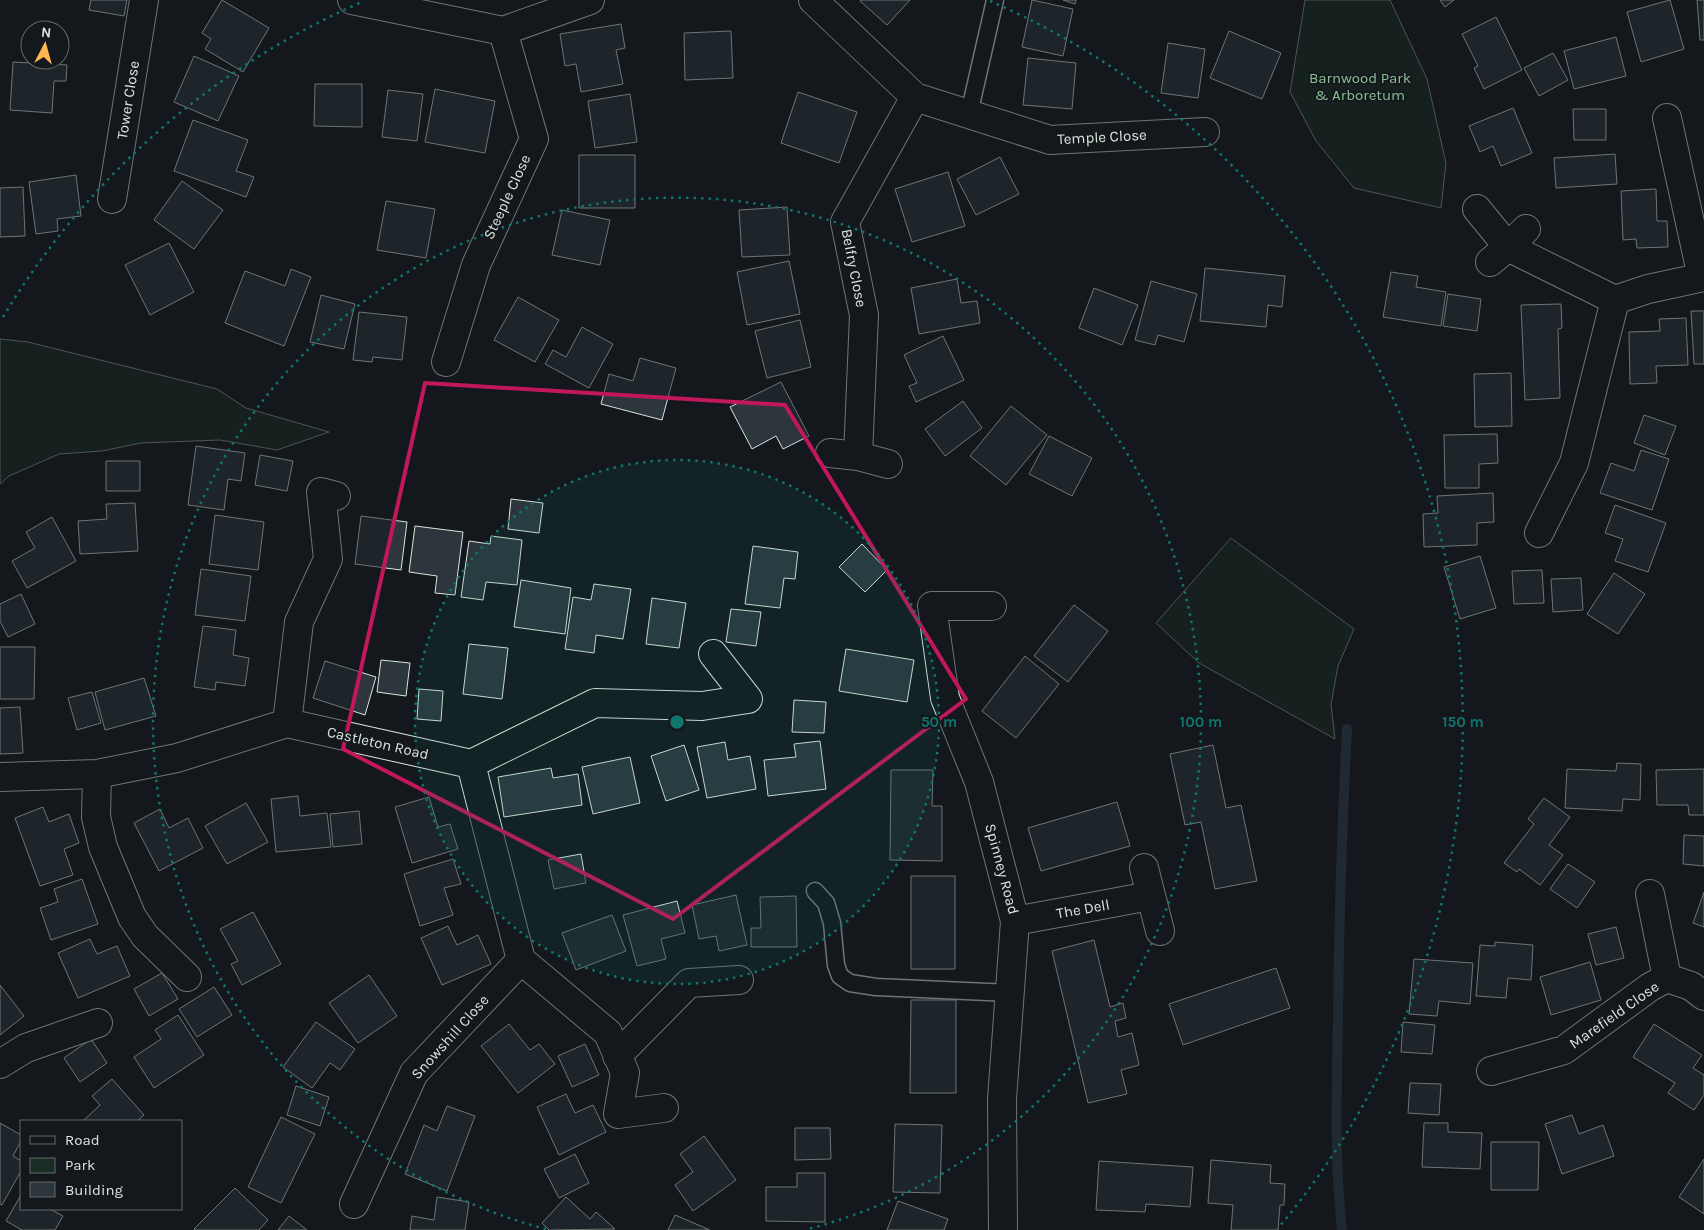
<svg xmlns="http://www.w3.org/2000/svg" width="1704" height="1230" font-family="Karla,sans-serif">
<rect width="100%" height="100%" fill="#14181c"/>
<path fill="#1a2d24" stroke="#939e99" d="M 1305,0 L 1390,0 L 1427,79 L 1446,163 L 1441,208 L 1354,188 L 1316,141 L 1290,92 Z
M 0,339 L 28,342 L 217,389 L 246,408 L 329,432 L 277,450 L 220,440 L 141,443 L 102,451 L 59,454 L 9,476 L 0,484 Z
M 1231,538 L 1354,629 L 1338,666 L 1331,704 L 1335,739 L 1199,663 L 1156,623 Z"/>
<g fill="none" stroke-linecap="round" stroke-linejoin="round">
<path stroke="#2f3f4d" stroke-width="10" d="M 1342,1230 C 1334,1159 1337,1085 1338,1014 C 1339,919 1342,824 1347,729"/>
</g>
<path fill="#2c363c" stroke="#d8e6dc" d="M 91,0 L 127,0 L 124,16 L 89,10 Z
M 222,0 L 269,28 L 243,72 L 205,49 L 211,39 L 202,33 Z
M 861,0 L 910,0 L 887,25 L 860,1 Z
M 1032,0 L 1073,9 L 1063,56 L 1022,47 Z
M 1063,0 L 1076,0 L 1075,4 Z
M 1440,0 L 1454,0 L 1445,7 Z
M 1670,0 L 1684,49 L 1641,62 L 1627,12 Z
M 1697,0 L 1704,0 L 1704,40 L 1700,40 Z
M 1496,17 L 1522,70 L 1484,89 L 1474,68 L 1478,66 L 1462,34 Z
M 621,24 L 625,48 L 616,50 L 623,84 L 581,92 L 576,64 L 565,66 L 560,34 Z
M 731,31 L 733,78 L 685,80 L 684,33 Z
M 1229,31 L 1281,53 L 1262,99 L 1210,78 Z
M 1616,37 L 1626,76 L 1574,89 L 1564,51 Z
M 1168,43 L 1205,49 L 1198,98 L 1161,93 Z
M 1553,53 L 1568,80 L 1539,96 L 1524,68 Z
M 194,56 L 239,76 L 218,121 L 174,102 Z
M 1028,58 L 1076,63 L 1072,109 L 1023,105 Z
M 13,62 L 67,65 L 66,81 L 54,81 L 52,113 L 10,110 Z
M 315,84 L 362,84 L 362,127 L 314,126 Z
M 435,89 L 495,101 L 485,153 L 425,142 Z
M 388,90 L 423,94 L 417,141 L 382,137 Z
M 798,92 L 857,112 L 839,163 L 781,143 Z
M 630,94 L 637,142 L 595,148 L 588,101 Z
M 1513,108 L 1532,153 L 1501,166 L 1493,146 L 1480,152 L 1469,126 Z
M 1573,109 L 1606,109 L 1606,140 L 1574,140 Z
M 193,120 L 248,140 L 236,171 L 254,177 L 246,197 L 174,171 Z
M 1615,154 L 1617,184 L 1556,188 L 1554,158 Z
M 579,155 L 635,155 L 635,208 L 579,208 Z
M 1000,157 L 1019,194 L 976,215 L 957,179 Z
M 948,172 L 965,226 L 912,242 L 895,189 Z
M 76,175 L 81,216 L 57,219 L 58,231 L 36,234 L 29,182 Z
M 182,181 L 223,210 L 194,249 L 154,220 Z
M 23,187 L 25,236 L 0,237 L 0,188 Z
M 1656,189 L 1657,221 L 1667,221 L 1668,247 L 1637,248 L 1636,239 L 1623,240 L 1621,191 Z
M 386,201 L 435,209 L 426,258 L 377,250 Z
M 787,207 L 790,255 L 742,257 L 739,210 Z
M 562,210 L 610,220 L 600,265 L 552,255 Z
M 169,243 L 194,292 L 150,315 L 125,265 Z
M 789,261 L 800,314 L 747,325 L 737,272 Z
M 1205,268 L 1285,276 L 1282,307 L 1268,305 L 1266,327 L 1200,321 Z
M 291,269 L 311,277 L 284,346 L 225,323 L 245,271 L 285,286 Z
M 1391,272 L 1418,276 L 1416,287 L 1446,292 L 1441,326 L 1383,317 Z
M 957,279 L 961,303 L 977,301 L 980,323 L 919,334 L 911,288 Z
M 1151,281 L 1197,294 L 1184,342 L 1158,335 L 1155,345 L 1135,340 Z
M 1094,288 L 1138,305 L 1122,345 L 1079,328 Z
M 1448,294 L 1481,299 L 1477,331 L 1443,326 Z
M 321,295 L 355,304 L 344,349 L 310,342 Z
M 518,297 L 559,320 L 535,362 L 494,340 Z
M 1561,304 L 1562,328 L 1558,329 L 1560,398 L 1525,400 L 1521,305 Z
M 1691,311 L 1704,311 L 1704,364 L 1694,364 Z
M 359,312 L 407,317 L 402,360 L 373,357 L 372,362 L 353,360 Z
M 1686,318 L 1688,365 L 1656,366 L 1657,383 L 1630,384 L 1629,332 L 1660,331 L 1659,319 Z
M 800,320 L 811,367 L 767,378 L 755,331 Z
M 582,327 L 613,344 L 589,388 L 545,364 L 553,350 L 566,357 Z
M 943,336 L 964,380 L 916,402 L 909,386 L 917,383 L 904,355 Z
M 640,358 L 676,368 L 662,420 L 601,404 L 609,374 L 633,381 Z
M 1511,373 L 1512,426 L 1475,427 L 1474,374 Z
M 781,382 L 809,436 L 783,449 L 776,436 L 752,449 L 730,407 Z
M 963,401 L 982,428 L 945,456 L 925,429 Z
M 1011,406 L 1047,435 L 1006,485 L 970,456 Z
M 1644,415 L 1676,426 L 1665,455 L 1634,443 Z
M 1497,434 L 1498,463 L 1479,464 L 1479,488 L 1445,488 L 1444,435 Z
M 1049,436 L 1092,458 L 1072,496 L 1029,474 Z
M 196,446 L 245,453 L 241,481 L 228,479 L 224,510 L 188,505 Z
M 1641,450 L 1669,459 L 1652,510 L 1600,493 L 1611,463 L 1634,471 Z
M 260,455 L 293,461 L 287,491 L 255,485 Z
M 106,461 L 140,461 L 140,491 L 106,491 Z
M 1493,493 L 1494,522 L 1477,523 L 1477,545 L 1424,547 L 1423,514 L 1438,513 L 1437,496 Z
M 511,499 L 543,503 L 539,533 L 508,529 Z
M 135,503 L 138,551 L 80,554 L 78,521 L 107,519 L 106,504 Z
M 1615,505 L 1666,523 L 1648,572 L 1615,561 L 1623,539 L 1605,533 Z
M 215,515 L 264,522 L 258,570 L 209,564 Z
M 361,516 L 407,522 L 401,570 L 355,564 Z
M 52,517 L 76,561 L 27,588 L 12,561 L 35,548 L 26,532 Z
M 415,526 L 463,532 L 455,595 L 435,593 L 437,576 L 409,572 Z
M 491,536 L 522,540 L 517,585 L 486,582 L 483,600 L 461,597 L 469,541 L 490,544 Z
M 862,544 L 887,570 L 865,592 L 839,567 Z
M 753,546 L 798,552 L 795,579 L 784,578 L 780,608 L 745,604 Z
M 1480,556 L 1496,608 L 1460,619 L 1444,567 Z
M 201,569 L 251,576 L 245,621 L 195,615 Z
M 1542,570 L 1544,603 L 1514,604 L 1512,571 Z
M 1614,573 L 1645,594 L 1618,634 L 1587,614 Z
M 1581,578 L 1583,610 L 1553,612 L 1551,579 Z
M 521,580 L 571,588 L 565,634 L 514,627 Z
M 594,584 L 631,589 L 623,639 L 596,635 L 594,653 L 565,649 L 573,597 L 591,600 Z
M 21,594 L 35,624 L 8,637 L 0,621 L 0,604 Z
M 652,598 L 686,603 L 679,648 L 646,644 Z
M 1074,605 L 1108,631 L 1068,682 L 1034,656 Z
M 731,609 L 761,612 L 756,646 L 726,642 Z
M 203,626 L 236,630 L 233,655 L 249,658 L 245,686 L 216,682 L 215,690 L 194,687 Z
M 469,644 L 508,648 L 502,699 L 463,694 Z
M 0,647 L 35,647 L 34,699 L 0,699 Z
M 846,649 L 914,660 L 907,702 L 839,691 Z
M 1025,656 L 1059,684 L 1016,738 L 982,711 Z
M 381,660 L 410,663 L 406,696 L 377,692 Z
M 325,661 L 376,677 L 365,715 L 313,698 Z
M 144,678 L 156,716 L 105,730 L 95,692 Z
M 419,689 L 443,691 L 441,721 L 417,719 Z
M 92,692 L 101,723 L 77,730 L 68,698 Z
M 794,700 L 826,702 L 824,733 L 792,732 Z
M 20,707 L 23,753 L 0,754 L 0,708 Z
M 820,741 L 826,789 L 768,796 L 764,760 L 796,757 L 794,744 Z
M 725,742 L 728,760 L 750,756 L 756,789 L 707,798 L 697,747 Z
M 684,745 L 699,790 L 666,801 L 651,756 Z
M 1213,745 L 1226,808 L 1241,805 L 1257,881 L 1215,889 L 1201,822 L 1185,825 L 1170,754 Z
M 630,757 L 640,803 L 593,814 L 582,767 Z
M 1617,763 L 1641,764 L 1640,800 L 1623,799 L 1622,811 L 1565,808 L 1567,769 L 1616,771 Z
M 551,768 L 553,778 L 578,774 L 582,805 L 504,817 L 498,777 Z
M 1704,769 L 1704,815 L 1689,815 L 1688,805 L 1657,805 L 1656,770 Z
M 891,770 L 933,770 L 932,806 L 942,806 L 942,861 L 890,860 Z
M 298,796 L 300,816 L 327,813 L 331,847 L 276,852 L 271,799 Z
M 429,797 L 438,827 L 450,824 L 458,849 L 412,863 L 395,807 Z
M 1544,798 L 1570,817 L 1549,845 L 1563,855 L 1540,885 L 1519,869 L 1517,872 L 1504,863 L 1534,824 L 1528,819 Z
M 1117,802 L 1130,846 L 1041,871 L 1028,828 Z
M 246,803 L 268,842 L 227,864 L 205,826 Z
M 43,807 L 49,822 L 69,814 L 79,843 L 64,849 L 73,875 L 40,886 L 15,818 Z
M 160,809 L 169,828 L 188,818 L 203,848 L 159,871 L 134,823 Z
M 359,811 L 362,844 L 333,847 L 330,814 Z
M 1684,835 L 1704,836 L 1704,866 L 1683,864 Z
M 581,854 L 586,883 L 554,889 L 548,860 Z
M 453,859 L 461,884 L 444,888 L 453,915 L 420,926 L 404,874 Z
M 1568,864 L 1595,882 L 1577,908 L 1550,889 Z
M 911,876 L 955,876 L 955,969 L 911,969 Z
M 82,879 L 98,924 L 51,940 L 40,908 L 58,902 L 54,889 Z
M 1704,892 L 1704,927 L 1693,923 Z
M 736,895 L 747,945 L 719,951 L 716,936 L 699,939 L 692,905 Z
M 796,896 L 797,947 L 751,947 L 751,928 L 761,928 L 760,897 Z
M 677,901 L 685,933 L 661,939 L 666,959 L 637,966 L 623,915 Z
M 253,912 L 281,964 L 242,985 L 231,964 L 238,961 L 220,929 Z
M 612,915 L 626,951 L 576,970 L 562,933 Z
M 448,926 L 457,945 L 478,935 L 491,964 L 442,985 L 421,938 Z
M 1616,927 L 1624,958 L 1596,965 L 1588,934 Z
M 90,939 L 97,954 L 117,946 L 130,976 L 78,998 L 58,953 Z
M 1094,940 L 1110,1007 L 1123,1003 L 1126,1018 L 1115,1021 L 1118,1037 L 1132,1033 L 1139,1065 L 1121,1070 L 1127,1094 L 1088,1103 L 1052,951 Z
M 1495,942 L 1533,945 L 1531,980 L 1508,978 L 1506,998 L 1476,996 L 1480,945 L 1495,946 Z
M 1414,959 L 1473,963 L 1470,1004 L 1439,1001 L 1437,1016 L 1409,1014 Z
M 1590,962 L 1601,1000 L 1551,1015 L 1540,977 Z
M 1276,968 L 1290,1008 L 1183,1045 L 1169,1004 Z
M 162,973 L 178,999 L 149,1016 L 134,989 Z
M 369,975 L 397,1016 L 358,1043 L 329,1003 Z
M 0,985 L 24,1016 L 0,1035 Z
M 214,987 L 232,1015 L 197,1037 L 179,1009 Z
M 911,1000 L 956,1000 L 956,1093 L 910,1093 Z
M 178,1015 L 204,1055 L 154,1088 L 134,1057 L 161,1039 L 155,1030 Z
M 316,1022 L 355,1049 L 340,1070 L 330,1063 L 312,1088 L 283,1067 Z
M 1403,1022 L 1435,1025 L 1432,1054 L 1401,1052 Z
M 509,1024 L 530,1050 L 539,1044 L 555,1064 L 518,1093 L 481,1046 Z
M 1654,1024 L 1702,1055 L 1693,1068 L 1704,1075 L 1704,1095 L 1694,1110 L 1668,1093 L 1675,1083 L 1633,1057 Z
M 91,1039 L 107,1063 L 80,1082 L 64,1058 Z
M 585,1044 L 599,1075 L 572,1087 L 558,1056 Z
M 112,1079 L 144,1115 L 137,1121 L 83,1121 L 100,1105 L 92,1096 Z
M 1410,1083 L 1441,1084 L 1439,1115 L 1408,1113 Z
M 296,1086 L 329,1097 L 320,1126 L 287,1115 Z
M 566,1094 L 575,1113 L 593,1105 L 606,1132 L 559,1155 L 537,1107 Z
M 447,1106 L 475,1116 L 447,1191 L 405,1174 L 424,1125 L 437,1131 Z
M 1572,1115 L 1579,1134 L 1603,1125 L 1614,1156 L 1562,1174 L 1545,1124 Z
M 281,1117 L 315,1134 L 281,1203 L 248,1187 Z
M 0,1123 L 21,1135 L 21,1141 L 13,1156 L 21,1161 L 21,1171 L 2,1205 L 0,1204 Z
M 1424,1123 L 1448,1123 L 1448,1132 L 1482,1133 L 1480,1169 L 1422,1167 Z
M 895,1124 L 942,1125 L 940,1193 L 893,1192 Z
M 795,1128 L 830,1128 L 831,1159 L 795,1160 Z
M 704,1136 L 736,1180 L 693,1211 L 675,1185 L 693,1172 L 680,1154 Z
M 1491,1142 L 1539,1142 L 1538,1190 L 1491,1190 Z
M 575,1154 L 589,1183 L 559,1198 L 544,1169 Z
M 1704,1159 L 1704,1214 L 1679,1197 Z
M 1211,1160 L 1271,1165 L 1270,1183 L 1285,1184 L 1284,1205 L 1280,1205 L 1278,1230 L 1231,1230 L 1233,1205 L 1208,1203 Z
M 1099,1161 L 1193,1167 L 1190,1207 L 1146,1204 L 1145,1212 L 1096,1210 Z
M 797,1173 L 825,1173 L 825,1222 L 766,1221 L 766,1187 L 797,1187 Z
M 235,1188 L 268,1220 L 259,1230 L 195,1230 L 194,1229 Z
M 21,1195 L 21,1209 L 50,1209 L 63,1216 L 55,1230 L 22,1230 L 6,1221 Z
M 437,1197 L 469,1202 L 465,1230 L 410,1230 L 412,1216 L 434,1220 Z
M 566,1197 L 590,1219 L 596,1212 L 615,1229 L 549,1230 L 542,1223 Z
M 898,1201 L 948,1219 L 944,1230 L 887,1230 Z
M 675,1215 L 710,1230 L 668,1230 Z
M 289,1216 L 307,1230 L 278,1230 Z"/>
<g fill="none" stroke-linecap="round" stroke-linejoin="round">
<g stroke="#d8e6dc" stroke-width="19">
<path id="lane" d="M 969,114 L 995,0
M 815,891 L 826,903 L 832,923 L 836,965 L 840,976 L 850,983 L 876,987 L 1010,993"/>
</g>
<g stroke="#d8e6dc" stroke-width="30">
<path id="street" d="M 352,0 L 503,31 L 590,0
M 813,0 L 915,97 L 1050,140 L 1205,132
M 1667,118 L 1702,277
M 112,199 L 144,0
M 1477,209 L 1508,247 L 1490,262
M 1526,229 L 1508,247 L 1615,300 L 1648,289 L 1704,277
M 446,362 L 476,265 L 534,139 L 503,31
M 830,453 L 858,456 L 888,464
M 858,456 L 864,315 L 845,222 L 915,97
M 1539,533 L 1574,463 L 1615,300
M 992,606 L 932,606 L 945,698 L 979,782 L 1015,921 L 1002,1099 L 1003,1230
M 287,723 L 299,622 L 328,559 L 321,492 L 336,496
M 471,764 L 521,960 L 608,1033 L 625,1073 L 618,1114 L 664,1108
M 97,774 L 96,817 L 103,847 L 132,917 L 145,936 L 187,977
M 0,777 L 97,774 L 177,758 L 287,723 L 471,764 L 595,703 L 702,706 L 748,699 L 713,654
M 1144,868 L 1160,931
M 1650,894 L 1667,978
M 1015,921 L 1150,896
M 617,1056 L 689,983 L 739,980
M 0,1064 L 26,1048 L 98,1023
M 1491,1071 L 1564,1050 L 1650,987 L 1667,978 L 1691,986 L 1704,996
M 354,1204 L 414,1073 L 521,960"/>
</g>
<use href="#lane" stroke="#14181c" stroke-width="16"/>
<use href="#street" stroke="#14181c" stroke-width="28"/>
</g>
<path d="M0 0H1704V1230H0ZM 425,383 L 785,405 L 966,699 L 673,919 L 343,749 Z" fill="#14181c" fill-opacity=".55" fill-rule="evenodd"/>
<path fill="none" stroke="#c2185b" stroke-width="4" stroke-linejoin="round" d="M 425,383 L 785,405 L 966,699 L 673,919 L 343,749 Z"/>
<circle cx="677" cy="722" r="262" fill="#0f766e" fill-opacity=".12"/>
<g fill="none" stroke="#0f766e" stroke-width="2.5" stroke-dasharray="2.5 5">
<circle cx="677" cy="722" r="262"/>
<path d="M546 1229A524 524 0 1 1 808 1229"/>
<path d="M3 317A786 786 0 0 1 364 1M990 1A786 786 0 0 1 1279 1227"/>
</g>
<g text-anchor="middle" stroke-width="4" stroke-linejoin="round" paint-order="stroke">
<g font-size="15" fill="#8ac095" stroke="#14181c">
<text x="1360" y="83">Barnwood Park<tspan x="1360" dy="17">&amp; Arboretum</tspan></text>
</g>
<g font-size="15" fill="#d8e6dc" stroke="#14181c">
<text transform="translate(128 100) rotate(-81)" y="5">Tower Close</text>
<text transform="translate(1102 137) rotate(-3)" y="5">Temple Close</text>
<text transform="translate(507 197) rotate(-65)" y="5">Steeple Close</text>
<text transform="translate(854 268) rotate(79)" y="5">Belfry Close</text>
<text transform="translate(378 743) rotate(13)" y="5">Castleton Road</text>
<text transform="translate(1002 869) rotate(75)" y="5">Spinney Road</text>
<text transform="translate(1083 909) rotate(-10)" y="5">The Dell</text>
<text transform="translate(1614 1015) rotate(-35)" y="5">Marefield Close</text>
<text transform="translate(450 1037) rotate(-48)" y="5">Snowshill Close</text>
</g>
</g>
<circle cx="677" cy="722" r="8" fill="#0f766e" stroke="#14181c" stroke-width="2.5"/>
<g font-size="15" text-anchor="middle" font-weight="bold" fill="#0f766e" stroke="#14181c" stroke-width="4" stroke-linejoin="round" paint-order="stroke">
<text x="939" y="727">50 m</text>
<text x="1201" y="727">100 m</text>
<text x="1463" y="727">150 m</text>
</g>
<rect x="20" y="1120" width="162" height="90" fill="#14181c" stroke="#626a69"/>
<rect x="30" y="1136" width="25" height="8" fill="#14181c" stroke="#626a69"/>
<text x="65" y="1145" font-size="15" fill="#d8e6dc">Road</text>
<rect x="30" y="1158" width="25" height="15" fill="#1a2d24" stroke="#626a69"/>
<text x="65" y="1170" font-size="15" fill="#d8e6dc">Park</text>
<rect x="30" y="1182" width="25" height="15" fill="#2c363c" stroke="#626a69"/>
<text x="65" y="1195" font-size="15" fill="#d8e6dc">Building</text>
<g transform="translate(45 45) rotate(6)"><circle r="24" fill="#14181c" stroke="#626a69"/>
<path d="M0-4L9 19L0 12L-9 19Z" fill="#ffb74d"/>
<text y="-8" font-size="14" font-weight="bold" text-anchor="middle" fill="#d8e6dc">N</text>
</g>
</svg>
